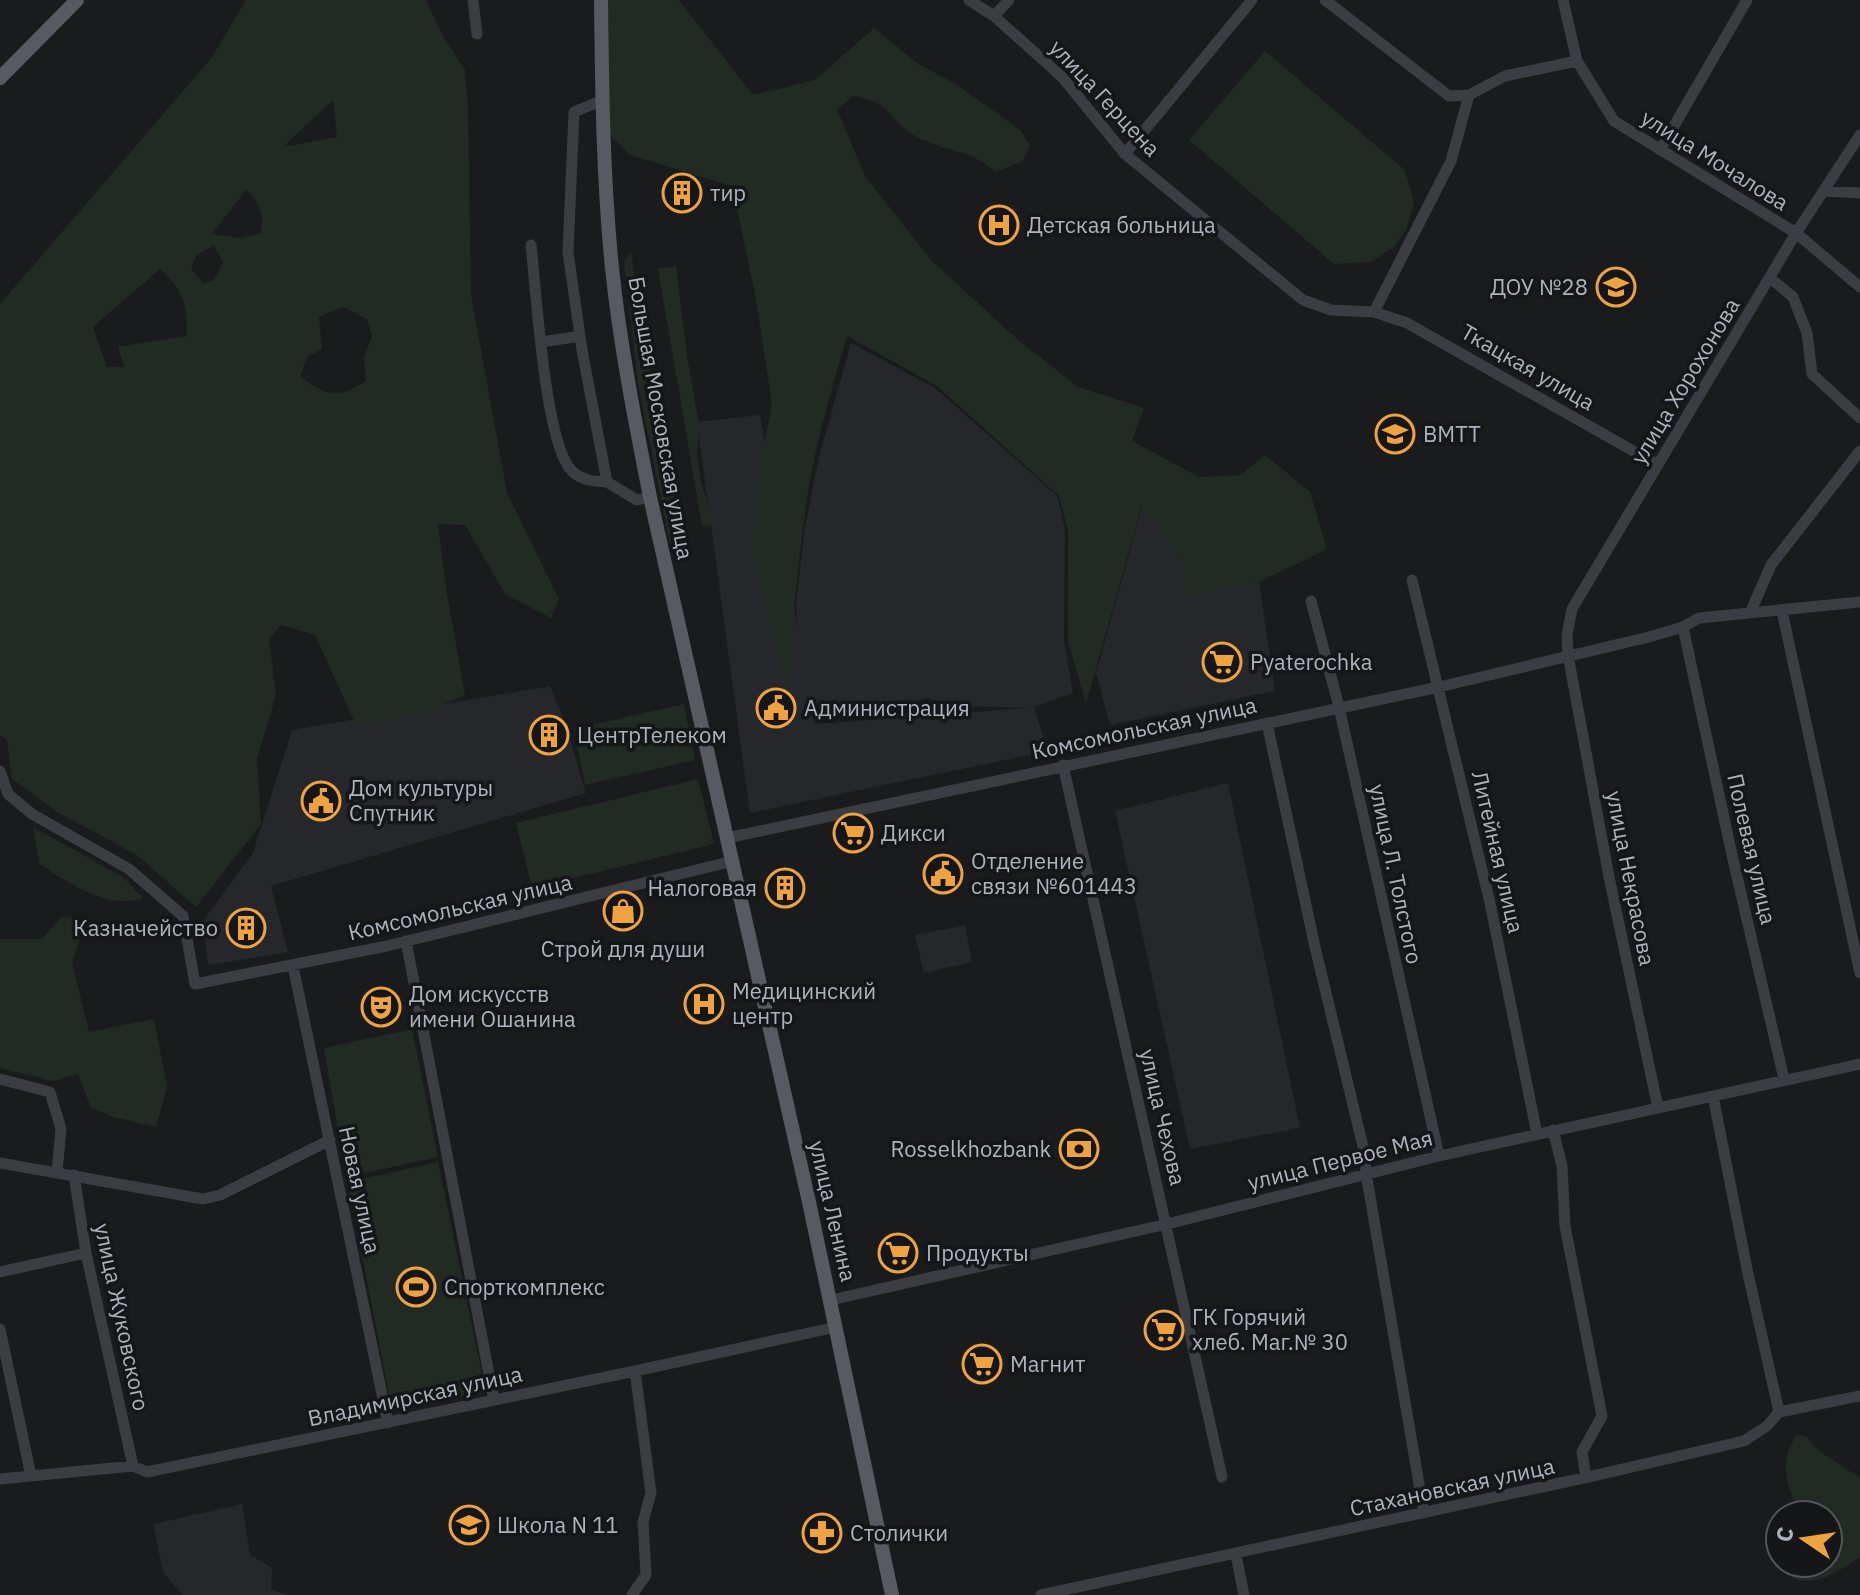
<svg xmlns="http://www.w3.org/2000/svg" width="1860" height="1595" font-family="'IBM Plex Sans',sans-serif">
<rect width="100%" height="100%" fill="#1a1b1d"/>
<path fill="#26272a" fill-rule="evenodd" d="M 851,343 L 935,388 L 1058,497 L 1065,530 L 1064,641 L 1073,693 L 1034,707 L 1048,751 L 750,813 L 697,422 L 760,415 L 798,630 L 796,605 L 805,527 L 819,457 ZM 930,698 L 934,705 L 1028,708 L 815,724 L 811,707 L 891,705 Z
M 1143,504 L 1182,559 L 1238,586 L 1259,582 L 1275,691 L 1110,725 L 1096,673 Z
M 550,686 L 565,723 L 586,793 L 271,886 L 288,952 L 208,965 L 203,921 L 253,853 L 292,730 Z
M 1228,783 L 1300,1128 L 1190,1149 L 1115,811 Z
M 965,925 L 972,962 L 924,973 L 915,935 Z
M 242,1504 L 250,1555 L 272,1568 L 271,1589 L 287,1595 L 183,1595 L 163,1572 L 153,1524 Z"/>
<path fill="#222b23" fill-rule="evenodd" d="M 246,0 L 426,0 L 443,36 L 465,70 L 468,106 L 471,295 L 507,493 L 559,599 L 551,618 L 505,594 L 465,525 L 438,524 L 446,589 L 465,695 L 418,715 L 356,725 L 315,635 L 281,625 L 269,639 L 276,695 L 257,759 L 261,824 L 196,907 L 137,855 L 57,812 L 12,779 L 7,740 L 0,736 L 0,304 L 212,57 ZM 333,100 L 337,137 L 284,147 L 284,146 ZM 246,190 C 260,202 264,214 261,233 L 240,238 L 212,234 ZM 214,245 L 223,263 L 213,281 L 203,283 L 191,269 L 196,256 ZM 160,269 C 184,292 187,303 187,336 L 118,347 L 124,367 L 107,367 L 93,327 ZM 343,307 L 367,319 L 372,336 L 364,358 L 366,381 C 340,399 324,396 300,376 L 308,356 L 322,349 L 319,317 Z
M 608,0 L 679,0 L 753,95 L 815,80 L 874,28 L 920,65 L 959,86 L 1020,130 L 1030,145 L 1023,161 L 996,172 C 987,166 979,159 969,155 C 951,149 933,146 915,136 C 887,119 893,102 853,96 L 837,109 L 865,176 L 931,260 L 1018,340 L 1078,387 L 1144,408 L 1132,441 L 1199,477 L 1241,475 L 1265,455 L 1310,492 L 1327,549 L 1259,582 L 1187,598 L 1182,559 L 1142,505 L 1086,704 L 1068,641 L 1068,530 L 1059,496 L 937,386 L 847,336 C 832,387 817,439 808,491 C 798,558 792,625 788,693 L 754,562 L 757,485 L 772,403 L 755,294 L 732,186 L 630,155 L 608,133 Z
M 1265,51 L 1405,170 L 1414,202 L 1406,230 L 1393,248 L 1370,262 L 1334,264 L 1189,140 Z
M 631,252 L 652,382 L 682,542 L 670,544 L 638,384 L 624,261 Z
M 676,266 L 687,356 L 699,424 L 697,454 L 701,482 L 714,525 L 702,526 L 658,269 Z
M 684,704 L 695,760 L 585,785 L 574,729 Z
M 698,779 L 714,844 L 532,888 L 516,823 Z
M 33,827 L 123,877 L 143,898 C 107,911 69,882 39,864 Z
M 61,917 L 87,918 L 72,962 L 89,1032 L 154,1019 L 167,1087 L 156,1127 L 113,1117 L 91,1108 L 78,1074 L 53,1081 L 0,1068 L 0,939 L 42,939 Z
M 412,1029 L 438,1157 L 346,1177 L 324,1048 Z
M 438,1162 L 486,1393 L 392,1410 L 348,1182 Z
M 1797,1434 L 1806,1437 L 1819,1451 L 1860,1478 L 1860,1557 C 1836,1573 1808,1594 1781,1570 L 1782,1563 L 1828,1563 L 1828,1515 L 1803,1515 C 1790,1500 1782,1471 1788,1452 C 1790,1446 1794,1439 1797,1434 Z"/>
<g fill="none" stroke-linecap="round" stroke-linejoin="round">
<path stroke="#3b3d42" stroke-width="11" d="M 473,0 L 477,34
M 969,0 L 994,16 L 1062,77 L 1125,154 L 1303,300 L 1331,310 L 1374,312 L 1407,323 L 1658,465
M 1325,0 L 1449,96 L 1469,95
M 1563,0 L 1577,61 L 1614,121 L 1796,233 L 1860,287
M 994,16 L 1009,0
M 603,100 L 574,112 L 568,252 L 582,350 L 607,482 L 637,500 L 650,497
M 1660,150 L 1747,0
M 1125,154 L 1252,0
M 1824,191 L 1860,193
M 531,245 C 536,288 545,446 572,471 C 582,481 595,481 607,482
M 1770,278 L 1793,297 L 1807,333 L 1812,374 L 1860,418
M 1374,312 L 1451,161 L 1469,95 L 1505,76 L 1577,61
M 542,342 L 580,336
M 1412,580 L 1490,903 L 1537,1134
M 1311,601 L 1339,707 L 1439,1156
M 1782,611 L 1860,973
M 1750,613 L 1771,565 L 1860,451
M 1683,627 L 1732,855 L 1784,1079
M 1267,723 L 1315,947 L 1365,1155 L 1366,1173 L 1424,1513
M 1063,765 L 1222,1477
M 0,771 L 8,794 L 32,814 L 129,869 L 183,916 L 195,984 L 387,946 L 733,861
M 727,838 L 1439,687 L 1649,637 L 1683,627 L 1699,618 L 1860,602
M 406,941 L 494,1400
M 293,966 L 388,1423
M 0,1079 L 50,1092 L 61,1129 L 57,1172
M 1713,1096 L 1747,1269 L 1779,1412
M 1658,1108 L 1609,877 L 1568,655 L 1567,635 L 1572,609 L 1796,233 L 1860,135
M 1553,1130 L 1562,1166 L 1565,1226 L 1602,1416 L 1582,1452 L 1586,1478
M 0,1163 L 203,1199 L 220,1195 L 330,1140
M 74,1175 L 86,1253 L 133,1466
M 0,1272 L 86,1253
M 831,1300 L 1167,1224 L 1439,1156 L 1860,1064
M 0,1329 L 31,1476
M 0,1479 L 133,1466 L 147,1472 L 635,1371 L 836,1327
M 1236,1555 L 1244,1595
M 632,1595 L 646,1575 L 643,1522 L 651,1493 L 635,1371
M 1041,1595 L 1584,1478 L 1744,1441 L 1767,1426 L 1779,1412 L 1860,1396"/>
<path stroke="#585a61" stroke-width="14" d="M 601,0 C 602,89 603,179 612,268 C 620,345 635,421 650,497 L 809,1202 L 892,1595
M 0,78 L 77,0"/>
</g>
<defs>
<g id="building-ring" transform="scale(2)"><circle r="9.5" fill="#151618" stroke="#efa340" stroke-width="1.5"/><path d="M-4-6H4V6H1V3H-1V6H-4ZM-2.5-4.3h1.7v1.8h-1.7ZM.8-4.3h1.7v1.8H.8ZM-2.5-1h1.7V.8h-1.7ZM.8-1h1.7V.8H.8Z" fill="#efa340"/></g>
<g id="hospital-ring" transform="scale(2)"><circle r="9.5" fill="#151618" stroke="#efa340" stroke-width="1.5"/><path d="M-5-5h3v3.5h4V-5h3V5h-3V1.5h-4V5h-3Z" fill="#efa340"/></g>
<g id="school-ring" transform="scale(2)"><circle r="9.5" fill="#151618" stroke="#efa340" stroke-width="1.5"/><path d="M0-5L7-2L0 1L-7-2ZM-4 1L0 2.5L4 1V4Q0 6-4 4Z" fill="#efa340"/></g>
<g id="university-ring" transform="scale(2)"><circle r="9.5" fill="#151618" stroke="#efa340" stroke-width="1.5"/><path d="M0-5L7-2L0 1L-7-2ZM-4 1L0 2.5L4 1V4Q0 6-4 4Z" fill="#efa340"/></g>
<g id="supermarket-ring" transform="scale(2)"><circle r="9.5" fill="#151618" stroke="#efa340" stroke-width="1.5"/><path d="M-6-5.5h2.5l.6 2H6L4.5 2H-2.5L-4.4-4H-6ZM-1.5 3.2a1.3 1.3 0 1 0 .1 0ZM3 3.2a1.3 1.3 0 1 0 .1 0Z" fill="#efa340"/></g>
<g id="civic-ring" transform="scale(2)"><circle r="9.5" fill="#151618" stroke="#efa340" stroke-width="1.5"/><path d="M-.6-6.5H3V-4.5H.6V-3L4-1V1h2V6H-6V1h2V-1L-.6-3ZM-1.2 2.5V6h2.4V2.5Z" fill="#efa340"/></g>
<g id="shop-ring" transform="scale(2)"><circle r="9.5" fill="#151618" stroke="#efa340" stroke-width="1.5"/><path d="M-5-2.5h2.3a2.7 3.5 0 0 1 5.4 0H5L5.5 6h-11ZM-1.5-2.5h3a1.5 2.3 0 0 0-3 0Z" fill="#efa340"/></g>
<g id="theatre-ring" transform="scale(2)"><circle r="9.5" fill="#151618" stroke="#efa340" stroke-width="1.5"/><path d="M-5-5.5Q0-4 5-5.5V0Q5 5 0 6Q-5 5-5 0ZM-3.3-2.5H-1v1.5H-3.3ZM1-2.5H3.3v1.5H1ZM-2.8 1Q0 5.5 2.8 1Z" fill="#efa340"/></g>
<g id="bank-ring" transform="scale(2)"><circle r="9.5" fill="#151618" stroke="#efa340" stroke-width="1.5"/><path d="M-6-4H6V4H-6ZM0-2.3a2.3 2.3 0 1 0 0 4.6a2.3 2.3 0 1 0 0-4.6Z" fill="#efa340"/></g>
<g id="stadium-ring" transform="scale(2)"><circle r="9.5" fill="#151618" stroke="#efa340" stroke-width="1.5"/><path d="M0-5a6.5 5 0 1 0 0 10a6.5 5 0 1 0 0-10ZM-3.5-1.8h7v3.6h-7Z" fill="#efa340"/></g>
<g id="pharmacy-ring" transform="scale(2)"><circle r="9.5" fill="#151618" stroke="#efa340" stroke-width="1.5"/><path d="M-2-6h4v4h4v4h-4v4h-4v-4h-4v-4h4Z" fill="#efa340"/></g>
</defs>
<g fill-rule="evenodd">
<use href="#building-ring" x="682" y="193"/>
<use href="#hospital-ring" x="999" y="225"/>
<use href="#school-ring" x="1616" y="287"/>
<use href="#university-ring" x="1395" y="434"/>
<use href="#supermarket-ring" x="1222" y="662"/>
<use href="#civic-ring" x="776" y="708"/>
<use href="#building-ring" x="549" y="735"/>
<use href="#civic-ring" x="321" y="801"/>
<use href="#supermarket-ring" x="853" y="833"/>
<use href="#civic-ring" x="943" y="874"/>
<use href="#building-ring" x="785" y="888"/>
<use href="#shop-ring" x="623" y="911"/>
<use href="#building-ring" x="246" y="928"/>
<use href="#hospital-ring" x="704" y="1004"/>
<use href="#theatre-ring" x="381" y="1007"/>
<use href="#bank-ring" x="1079" y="1149"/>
<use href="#supermarket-ring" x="898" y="1253"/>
<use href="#stadium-ring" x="416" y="1287"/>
<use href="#supermarket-ring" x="1164" y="1330"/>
<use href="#supermarket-ring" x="982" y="1364"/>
<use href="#school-ring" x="469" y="1525"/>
<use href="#pharmacy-ring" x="822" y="1533"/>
</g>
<g text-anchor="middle" stroke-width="7" stroke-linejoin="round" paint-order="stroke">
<g font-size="22" fill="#adb3bc" stroke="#151618">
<text transform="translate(1105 98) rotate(47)" y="8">улица Герцена</text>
<text transform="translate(1715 160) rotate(32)" y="8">улица Мочалова</text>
<text transform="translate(1528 367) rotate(30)" y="8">Ткацкая улица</text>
<text transform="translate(1685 381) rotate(-59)" y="8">улица Хорохонова</text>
<text transform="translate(661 418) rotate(80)" y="8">Большая Московская улица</text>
<text transform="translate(1144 728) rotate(-12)" y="8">Комсомольская улица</text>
<text transform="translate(1752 849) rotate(77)" y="8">Полевая улица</text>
<text transform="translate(1498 852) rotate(77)" y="8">Литейная улица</text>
<text transform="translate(1396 874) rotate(78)" y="8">улица Л. Толстого</text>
<text transform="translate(1631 878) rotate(79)" y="8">улица Некрасова</text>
<text transform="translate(460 907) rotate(-13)" y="8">Комсомольская улица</text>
<text transform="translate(1163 1117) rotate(77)" y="8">улица Чехова</text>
<text transform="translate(1340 1160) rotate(-14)" y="8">улица Первое Мая</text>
<text transform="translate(360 1190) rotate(78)" y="8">Новая улица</text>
<text transform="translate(833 1211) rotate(77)" y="8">улица Ленина</text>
<text transform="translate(122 1317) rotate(78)" y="8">улица Жуковского</text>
<text transform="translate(415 1396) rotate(-12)" y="8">Владимирская улица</text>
<text transform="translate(1452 1487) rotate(-12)" y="8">Стахановская улица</text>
</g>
<g font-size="22" fill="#adb3bc" stroke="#151618" text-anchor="start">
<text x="710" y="201">тир</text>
<text x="1027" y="233">Детская больница</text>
<text x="1588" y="295" text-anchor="end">ДОУ №28</text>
<text x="1423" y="442">ВМТТ</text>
<text x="1250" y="670">Pyaterochka</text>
<text x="804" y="716">Администрация</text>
<text x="577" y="743">ЦентрТелеком</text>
<text x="349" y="796">Дом культуры<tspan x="349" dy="25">Спутник</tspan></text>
<text x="881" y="841">Дикси</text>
<text x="971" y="869">Отделение<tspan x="971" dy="25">связи №601443</tspan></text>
<text x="757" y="896" text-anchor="end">Налоговая</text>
<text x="218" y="936" text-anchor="end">Казначейство</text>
<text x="623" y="957" text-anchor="middle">Строй для души</text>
<text x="732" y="999">Медицинский<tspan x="732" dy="25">центр</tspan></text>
<text x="409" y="1002">Дом искусств<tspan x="409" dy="25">имени Ошанина</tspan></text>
<text x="1051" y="1157" text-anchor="end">Rosselkhozbank</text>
<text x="926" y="1261">Продукты</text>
<text x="444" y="1295">Спорткомплекс</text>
<text x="1192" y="1325">ГК Горячий<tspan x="1192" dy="25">хлеб. Маг.№ 30</tspan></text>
<text x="1010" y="1372">Магнит</text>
<text x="497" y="1533">Школа N 11</text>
<text x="850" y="1541">Столички</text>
</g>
</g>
<g transform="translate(1804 1539) rotate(283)"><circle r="38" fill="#151618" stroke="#52555a" stroke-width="2"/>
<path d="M0-6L14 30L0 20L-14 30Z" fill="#efa340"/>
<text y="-12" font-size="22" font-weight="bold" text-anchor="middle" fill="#adb3bc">С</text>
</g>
</svg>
